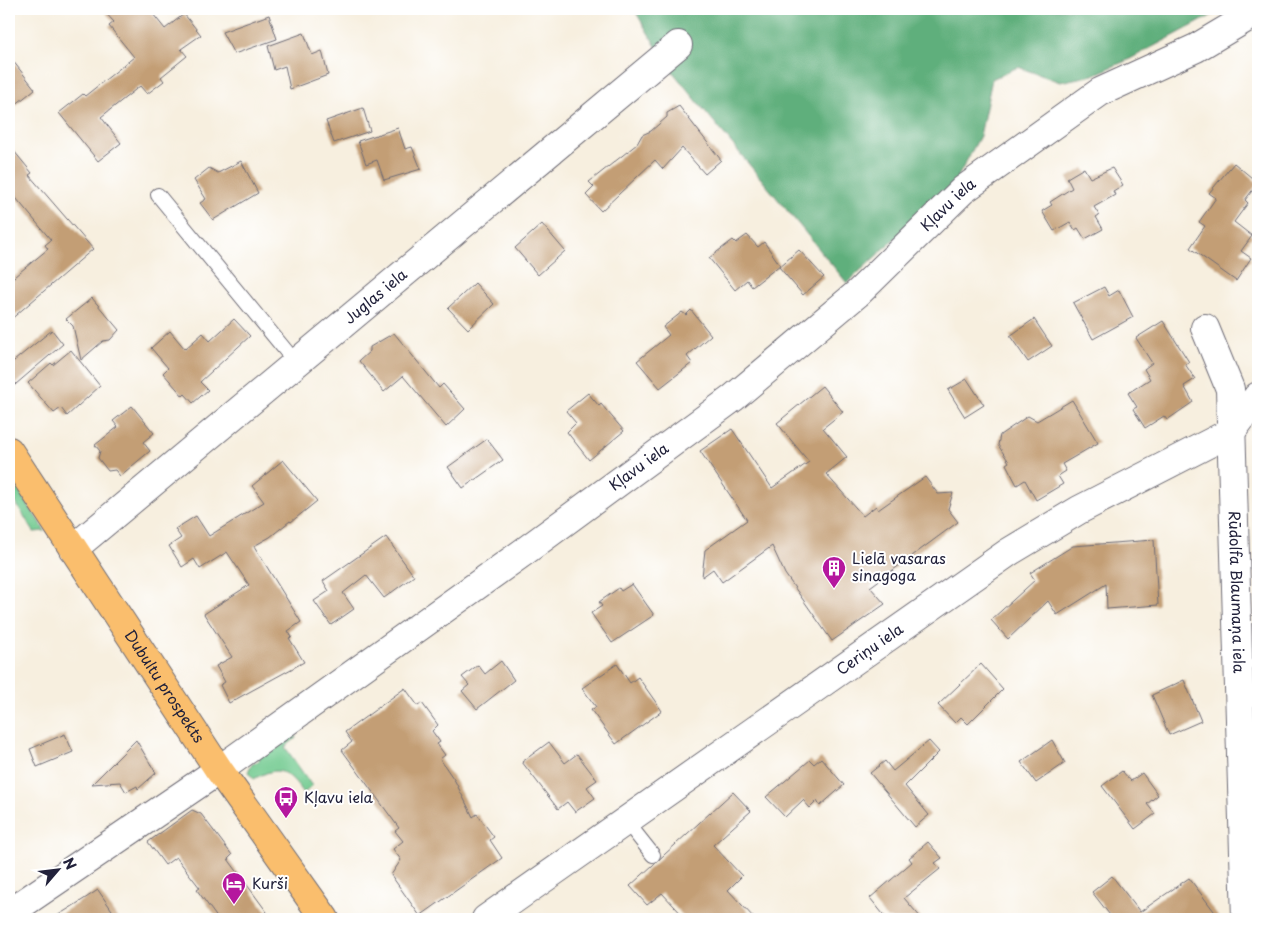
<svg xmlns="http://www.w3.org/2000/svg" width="1267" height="928" font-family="'Playpen Sans',sans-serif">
<rect width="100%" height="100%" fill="#fff"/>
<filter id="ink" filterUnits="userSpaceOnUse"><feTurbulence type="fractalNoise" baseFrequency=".02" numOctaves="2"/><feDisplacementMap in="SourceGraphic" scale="10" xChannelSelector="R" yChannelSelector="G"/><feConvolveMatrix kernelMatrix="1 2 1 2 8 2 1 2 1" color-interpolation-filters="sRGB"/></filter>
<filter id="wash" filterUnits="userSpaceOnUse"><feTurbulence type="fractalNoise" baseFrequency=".0096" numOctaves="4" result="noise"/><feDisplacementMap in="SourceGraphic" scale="20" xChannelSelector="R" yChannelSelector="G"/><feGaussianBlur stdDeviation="1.12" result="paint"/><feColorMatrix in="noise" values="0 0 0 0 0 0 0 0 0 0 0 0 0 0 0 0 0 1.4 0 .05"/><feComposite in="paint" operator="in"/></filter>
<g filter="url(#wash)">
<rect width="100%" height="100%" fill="#f7efdf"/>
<path fill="#73cb91" stroke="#4a7666" d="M 9,475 L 45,531 L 34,532 L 9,492 Z
M 292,730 L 296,738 L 285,747 L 312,786 L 304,793 C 287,771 280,764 254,779 L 248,772 L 251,765 L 260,760 L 257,755 Z"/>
<path fill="#5eaf7b" stroke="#40685b" d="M 634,9 L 1224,9 L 1128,60 L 1093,75 L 1060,82 L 1018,67 L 992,79 L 980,136 L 954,184 L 847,283 L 667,65 Z"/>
<g id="blocks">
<path fill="#c39e74" d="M 102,9 L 149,9 L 165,29 L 184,14 L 201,35 L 181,49 L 187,56 L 161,77 L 164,81 L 147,94 L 140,86 L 101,117 L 121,143 L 98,161 L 59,113 L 83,94 L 85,96 L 134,57 L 109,26 L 114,22 Z
M 269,15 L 277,39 L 234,54 L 222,32 Z
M 304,33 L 312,55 L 322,51 L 328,75 L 290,89 L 285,66 L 274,70 L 268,46 Z
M 9,56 L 35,89 L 9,110 Z
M 679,106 L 721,160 L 705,174 L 682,148 L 663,169 L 655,160 L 601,211 L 586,195 L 594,187 L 589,182 L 637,144 L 642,135 L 651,131 L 667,117 L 667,113 Z
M 363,108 L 370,131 L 334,143 L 326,121 Z
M 398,128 L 405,149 L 412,147 L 421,169 L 384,180 L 377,160 L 366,164 L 358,141 Z
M 9,145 L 32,173 L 29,175 L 93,249 L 9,321 L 9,281 L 48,249 L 45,245 L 51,240 L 11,192 L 9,195 Z
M 241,161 L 258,193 L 213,220 L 200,203 L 206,199 L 194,180 L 209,168 L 218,173 Z
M 1234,163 L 1258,183 L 1245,200 L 1248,203 L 1234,222 L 1252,236 L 1241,251 L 1251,258 L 1236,281 L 1190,248 L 1205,226 L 1199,222 L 1216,198 L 1209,193 Z
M 1084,168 L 1090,178 L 1112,168 L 1123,185 L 1113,191 L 1115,195 L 1094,207 L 1099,215 L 1096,217 L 1103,229 L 1085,239 L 1078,228 L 1075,230 L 1070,222 L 1054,231 L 1042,211 L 1052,205 L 1050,202 L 1072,188 L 1067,178 Z
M 542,224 L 565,251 L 538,275 L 515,248 Z
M 747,235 L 758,247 L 764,242 L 780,265 L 752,287 L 747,280 L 735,290 L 709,258 L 733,240 L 736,243 Z
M 799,250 L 824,277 L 803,295 L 779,267 Z
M 475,283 L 494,304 L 468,329 L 448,308 Z
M 1104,287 L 1109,296 L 1119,290 L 1133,317 L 1093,339 L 1073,303 Z
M 92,298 L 119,330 L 110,340 L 103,341 L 81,360 L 73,326 L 66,319 Z
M 691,310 L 711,335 L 687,356 L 692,363 L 660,388 L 637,361 L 669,335 L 663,327 L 682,312 L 686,315 Z
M 234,319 L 250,336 L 200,382 L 208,390 L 193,403 L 185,394 L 183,396 L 163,373 L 168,368 L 151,348 L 170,331 L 185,349 L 203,333 L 210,341 Z
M 1034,319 L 1052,346 L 1028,362 L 1010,336 Z
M 1163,321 L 1189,362 L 1185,364 L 1195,379 L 1184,386 L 1193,402 L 1167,420 L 1164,416 L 1145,428 L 1133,409 L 1137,407 L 1128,393 L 1150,379 L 1144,369 L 1152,363 L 1136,338 Z
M 52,330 L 63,344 L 9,390 L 9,365 Z
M 394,333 L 439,388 L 443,384 L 465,409 L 446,427 L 403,376 L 384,392 L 359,361 L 370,351 L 370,347 Z
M 71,350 L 100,386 L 67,416 L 61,408 L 54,413 L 28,383 L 51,363 L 53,365 Z
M 967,379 L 984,405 L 965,417 L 948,390 Z
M 822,386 L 843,412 L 823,428 L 847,457 L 826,474 L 863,516 L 876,506 L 878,510 L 925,477 L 938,494 L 953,493 L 948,509 L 958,522 L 870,587 L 885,604 L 832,641 L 785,574 L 772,546 L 722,582 L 713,569 L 702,577 L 705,550 L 747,520 L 700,451 L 732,429 L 772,488 L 809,462 L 777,423 Z
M 588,393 L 599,406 L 601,404 L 624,431 L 589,460 L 567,432 L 576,423 L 566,411 Z
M 1072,400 L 1098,443 L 1062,464 L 1066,471 L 1058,476 L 1063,484 L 1036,500 L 1025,480 L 1017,485 L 1006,464 L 1009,462 L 998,445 L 1000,435 L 1028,416 L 1037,421 Z
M 132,406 L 154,433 L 143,442 L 150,451 L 120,476 L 115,470 L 108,471 L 98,458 L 100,451 L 95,445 L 118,427 L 113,421 Z
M 487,439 L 503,460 L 463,488 L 448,467 Z
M 283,460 L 317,501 L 291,522 L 290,521 L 270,537 L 254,546 L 301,622 L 288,631 L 292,637 L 289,638 L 304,662 L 229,703 L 220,685 L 225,682 L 216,666 L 232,657 L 204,614 L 249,585 L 227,552 L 200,569 L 194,559 L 182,567 L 169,546 L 181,538 L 175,529 L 196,516 L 209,536 L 264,502 L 252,486 Z
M 386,537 L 414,576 L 384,598 L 366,575 L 343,593 L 354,609 L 331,625 L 314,601 L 329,591 L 323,581 Z
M 1154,540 L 1158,605 L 1107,609 L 1106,584 L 1057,615 L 1048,601 L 1008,639 L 991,620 L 1035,580 L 1030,573 L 1073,546 Z
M 632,584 L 654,615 L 612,643 L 591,613 L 602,606 L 599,602 L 619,588 L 621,591 Z
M 501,661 L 514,680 L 477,709 L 462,691 L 469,685 L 462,677 L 478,665 L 485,674 Z
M 617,664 L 630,683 L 638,677 L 662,711 L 616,744 L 591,710 L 596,707 L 582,688 Z
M 981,664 L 1003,689 L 968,724 L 961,717 L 955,723 L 938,705 Z
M 1184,680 L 1201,721 L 1169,735 L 1152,695 Z
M 405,688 L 418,706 L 422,703 L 438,725 L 432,731 L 440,742 L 437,744 L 445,755 L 440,759 L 455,781 L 473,817 L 477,814 L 494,837 L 490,840 L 502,858 L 420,916 L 391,875 L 401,860 L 393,849 L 403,841 L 395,831 L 399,828 L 342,750 L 352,742 L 345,732 Z
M 65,734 L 73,752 L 37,767 L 30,749 Z
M 136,740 L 156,773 L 138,789 L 137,786 L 126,792 L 120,782 L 92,784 Z
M 1052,740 L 1065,763 L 1036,783 L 1021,762 Z
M 929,741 L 939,752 L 905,786 L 929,815 L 915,827 L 870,773 L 885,761 L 893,771 Z
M 549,742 L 565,763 L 577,754 L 597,780 L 587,787 L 595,798 L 575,812 L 567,802 L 558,809 L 522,762 Z
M 821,758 L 844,785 L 820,806 L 817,801 L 810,808 L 803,800 L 785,817 L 766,797 L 810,760 L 814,764 Z
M 1122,771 L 1131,781 L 1142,773 L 1158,795 L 1147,804 L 1155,814 L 1135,829 L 1102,786 Z
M 733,792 L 751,811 L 713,845 L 742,876 L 728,890 L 755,919 L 686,919 L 662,893 L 647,905 L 630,886 Z
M 192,810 L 201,814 L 232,855 L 228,859 L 272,919 L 218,919 L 197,890 L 200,888 L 176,857 L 165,865 L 148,842 Z
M 928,842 L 942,858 L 935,863 L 940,869 L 904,898 L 922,919 L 887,919 L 870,898 L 912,862 L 909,858 Z
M 1112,876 L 1140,912 L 1189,878 L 1220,919 L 1113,919 L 1092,892 Z
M 98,890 L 118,919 L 52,919 L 81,901 Z"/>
</g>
</g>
<g filter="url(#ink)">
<use href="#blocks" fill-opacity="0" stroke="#6d6a74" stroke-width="1"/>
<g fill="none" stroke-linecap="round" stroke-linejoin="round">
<g stroke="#6d6a74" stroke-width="16">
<path id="lane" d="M 158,195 L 296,363
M 626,821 L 653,855"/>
</g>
<g stroke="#6d6a74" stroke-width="30">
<g id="street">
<path id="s1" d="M 1205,328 L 1230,389 L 1246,919"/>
<path id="s2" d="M 73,549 L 678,45"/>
<path id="s3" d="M 9,913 L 219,770 L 525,551 L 733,398 L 858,293 L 963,190 L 1100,92 L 1196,48 L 1258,11"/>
<path id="s4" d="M 486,919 L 1009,552 L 1079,510 L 1231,432 L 1258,396"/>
</g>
</g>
<g stroke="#6d6a74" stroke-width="30">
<g id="primary">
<path id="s5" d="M 9,451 L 219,770 L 325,919"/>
</g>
</g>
<use href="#lane" stroke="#fff" stroke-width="14"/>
<use href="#street" stroke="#fff" stroke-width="28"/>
<use href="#primary" stroke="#fabe6d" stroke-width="28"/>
</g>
</g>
<defs>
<g id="building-pin" transform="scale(1.25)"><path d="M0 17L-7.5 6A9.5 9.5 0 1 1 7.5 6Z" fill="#b5179e" stroke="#fff"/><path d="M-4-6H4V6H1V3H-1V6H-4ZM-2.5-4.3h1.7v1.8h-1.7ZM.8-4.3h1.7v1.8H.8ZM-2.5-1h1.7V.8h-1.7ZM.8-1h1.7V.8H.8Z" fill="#fff"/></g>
<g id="bus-pin" transform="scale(1.25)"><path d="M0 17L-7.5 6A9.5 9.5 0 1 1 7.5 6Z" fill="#b5179e" stroke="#fff"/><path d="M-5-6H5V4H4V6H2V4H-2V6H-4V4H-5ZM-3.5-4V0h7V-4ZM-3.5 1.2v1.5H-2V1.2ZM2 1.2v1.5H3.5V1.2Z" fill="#fff"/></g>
<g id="hotel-pin" transform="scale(1.25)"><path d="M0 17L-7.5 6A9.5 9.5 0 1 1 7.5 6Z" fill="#b5179e" stroke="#fff"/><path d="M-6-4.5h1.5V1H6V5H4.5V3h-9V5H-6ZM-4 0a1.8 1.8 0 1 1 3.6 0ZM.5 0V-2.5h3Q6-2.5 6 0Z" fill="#fff"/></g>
</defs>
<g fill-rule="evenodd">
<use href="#building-pin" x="834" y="568"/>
<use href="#bus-pin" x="286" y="798"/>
<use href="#hotel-pin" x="234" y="884"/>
</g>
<g text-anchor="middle" stroke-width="4" stroke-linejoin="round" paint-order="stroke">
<g font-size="15" fill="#22223b" stroke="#fff">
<text dy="5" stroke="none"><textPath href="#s3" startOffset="1178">Kļavu iela</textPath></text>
<text dy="5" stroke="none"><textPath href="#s2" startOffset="394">Juglas iela</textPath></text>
<text dy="5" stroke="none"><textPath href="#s3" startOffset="772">Kļavu iela</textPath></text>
<text dy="5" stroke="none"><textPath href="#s1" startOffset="269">Rūdolfa Blaumaņa iela</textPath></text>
<text dy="5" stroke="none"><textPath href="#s4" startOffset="469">Ceriņu iela</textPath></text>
<text dy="5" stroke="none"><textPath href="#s5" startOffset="282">Dubultu prospekts</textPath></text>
</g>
<g font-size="15" fill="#22223b" stroke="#fff" text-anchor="start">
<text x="852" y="564">Lielā vasaras<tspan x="852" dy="17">sinagoga</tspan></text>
<text x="304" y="803">Kļavu iela</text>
<text x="252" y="889">Kurši</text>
</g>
</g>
<rect width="1267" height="928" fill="none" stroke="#fff" stroke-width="30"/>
<g transform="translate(58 870) rotate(62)" stroke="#ffffff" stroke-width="4" paint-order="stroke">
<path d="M0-4L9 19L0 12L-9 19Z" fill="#22223b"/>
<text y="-8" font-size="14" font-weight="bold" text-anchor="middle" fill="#22223b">N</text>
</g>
</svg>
